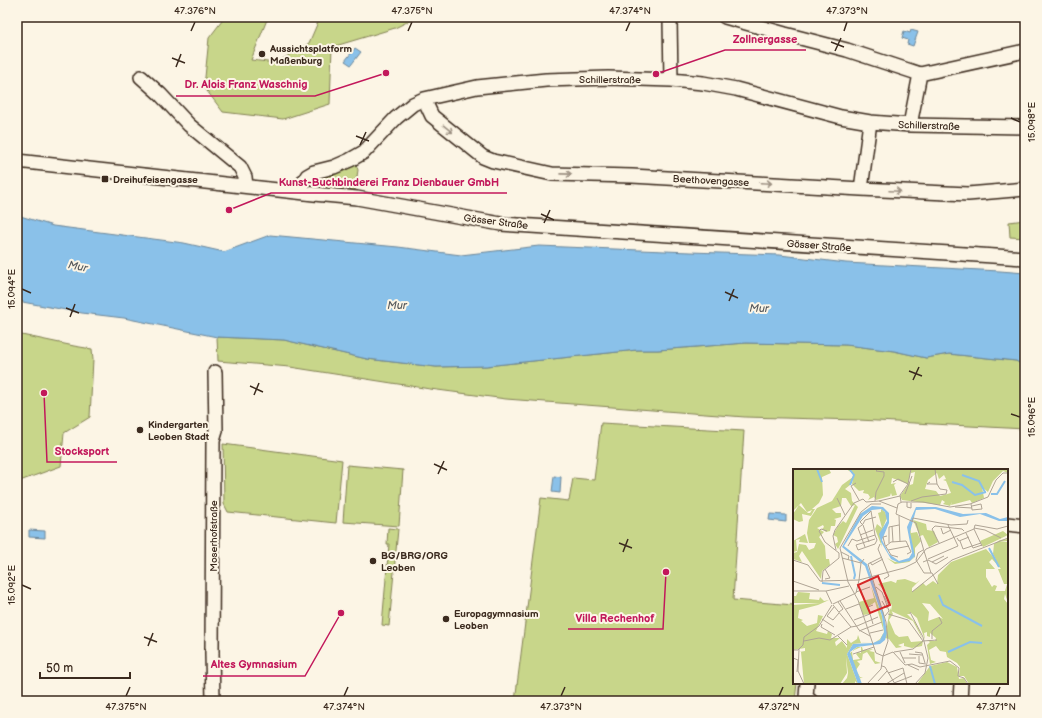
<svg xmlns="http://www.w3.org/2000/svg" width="1042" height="718" font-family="'Balsamiq Sans',sans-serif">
<rect width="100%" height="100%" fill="#fcf5e5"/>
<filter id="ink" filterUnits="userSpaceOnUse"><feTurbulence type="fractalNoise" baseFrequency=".025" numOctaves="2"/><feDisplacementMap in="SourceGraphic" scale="8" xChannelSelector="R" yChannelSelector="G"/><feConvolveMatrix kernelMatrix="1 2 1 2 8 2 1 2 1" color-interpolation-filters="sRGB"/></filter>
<g filter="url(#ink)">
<path fill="#c8d68a" stroke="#828054" d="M 225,17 L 268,17 L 251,60 L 276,63 L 309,43 L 318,22 L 324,17 L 417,17 L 395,28 L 332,47 L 330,104 L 283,119 L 223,112 L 204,87 L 209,38 Z
M 356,164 L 358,170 L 355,190 C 344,189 328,191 319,183 L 321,178 L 329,173 Z
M 1025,220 L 1025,238 L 1010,237 L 1009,222 Z
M 17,334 L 74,346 L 92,349 L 93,359 L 90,417 L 64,433 L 61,466 L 17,482 Z
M 217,337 L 284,340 L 367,359 L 436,367 L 486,366 L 637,350 L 658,350 L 746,343 L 846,345 L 894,351 L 926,358 L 949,354 L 1016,361 L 1025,366 L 1025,429 L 859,420 L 745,417 L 506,399 L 430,389 L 290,367 L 218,361 Z
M 601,423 L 744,431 L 733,600 L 794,605 L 794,683 L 797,683 L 795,701 L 515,701 L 541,498 L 569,501 L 573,478 L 594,480 Z
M 223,444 L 342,460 L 336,523 L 228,512 L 224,504 Z
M 347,465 L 403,470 L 399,526 L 343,522 Z
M 388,528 L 398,529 L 389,626 L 382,625 L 389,544 L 387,544 Z"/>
<path fill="#8ac1e9" stroke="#6a8598" d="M 911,30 L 918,32 L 913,46 L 907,44 L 908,40 L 902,38 L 904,31 L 910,33 Z
M 355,48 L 361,52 L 351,65 L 345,61 Z
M 17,215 L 53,226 L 184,243 L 224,252 L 270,235 L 398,247 L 461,255 L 539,246 L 690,252 L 780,255 L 846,263 L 1000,271 L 1025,273 L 1025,366 L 1016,361 L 949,354 L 926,358 L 894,351 L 846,345 L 746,343 L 658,350 L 637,350 L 486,366 L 436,367 L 367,359 L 284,340 L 217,337 L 124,318 L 82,313 L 17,301 Z
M 554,476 L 561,477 L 560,493 L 552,492 Z
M 770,514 L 786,515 L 786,522 L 769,520 Z
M 29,530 L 45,531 L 45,538 L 29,537 Z"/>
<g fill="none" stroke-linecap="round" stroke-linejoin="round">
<g stroke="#3b2a1e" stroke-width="16">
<path id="minor" d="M 725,17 L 785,34 L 847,50 L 920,74 L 1025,51
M 141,77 L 160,94 L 189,125 L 240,167 L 245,177 L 246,186
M 671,80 L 670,20 L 675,17
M 424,99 L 432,116 L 483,157 L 493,161 L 552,174 L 632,176 L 861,189 L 968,194 L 1025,189
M 910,125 L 920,74
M 17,161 L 314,194 L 357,198 L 501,224 L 1025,258
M 861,189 L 870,122
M 301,192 L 301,186 L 307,176 L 314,172 L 334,167 L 350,160 L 364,152 L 396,118 L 413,104 L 424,99 L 477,87 L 546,80 L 608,78 L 671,80 L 703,83 L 736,89 L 841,117 L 870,122 L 910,125 L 1025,127
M 1007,524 L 1025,526
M 807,683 L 806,697 L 811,701
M 213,701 L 212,653 L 213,441 L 216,431 L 215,372
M 960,701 L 961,683"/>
</g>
<use href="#minor" stroke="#fcf5e5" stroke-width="13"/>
</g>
<defs><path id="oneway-shaft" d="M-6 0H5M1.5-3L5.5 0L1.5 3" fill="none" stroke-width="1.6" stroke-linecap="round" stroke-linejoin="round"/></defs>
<g stroke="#9c9082">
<use href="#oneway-shaft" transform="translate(448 129) rotate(39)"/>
<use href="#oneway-shaft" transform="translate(566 174) rotate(1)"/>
<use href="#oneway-shaft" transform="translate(766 183) rotate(3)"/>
<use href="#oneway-shaft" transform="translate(895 191) rotate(3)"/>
</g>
</g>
<path fill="none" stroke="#3b2a1e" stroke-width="1.5" d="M 191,31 L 195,22M 408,31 L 412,22M 626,31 L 630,22M 844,31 L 847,22M 831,42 L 844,47M 835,51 L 841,38M 172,58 L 185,63M 176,67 L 181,54M 1011,118 L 1020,122M 356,136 L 369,141M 360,145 L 366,132M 541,214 L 554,220M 544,223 L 550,210M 22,289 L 31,293M 725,292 L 738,298M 729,301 L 734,289M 66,308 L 79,313M 70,317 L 75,304M 909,371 L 922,376M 913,380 L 919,367M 250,386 L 263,392M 254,395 L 259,383M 1011,414 L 1020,417M 434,464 L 447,470M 438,474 L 444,461M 619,543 L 632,548M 623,552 L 628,539M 22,585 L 31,589M 144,637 L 157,642M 148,646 L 153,633M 126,696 L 130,687M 344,696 L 348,687M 561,696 L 565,687M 779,696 L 783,687M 996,696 L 1000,687"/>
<g fill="#3b2a1e" stroke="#fcf5e5" stroke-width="1.5">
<circle cx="262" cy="54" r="4"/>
<rect x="101" y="175" width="8" height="8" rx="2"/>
<circle cx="140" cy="430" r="4"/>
<circle cx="373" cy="561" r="4"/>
<circle cx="446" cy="619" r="4"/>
</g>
<g text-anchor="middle" stroke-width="4" stroke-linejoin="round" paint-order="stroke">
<g font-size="10" font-weight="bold" fill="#3b2a1e" stroke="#fcf5e5" text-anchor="start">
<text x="270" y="52">Aussichtsplatform<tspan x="270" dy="12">Maßenburg</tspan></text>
<text x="113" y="183">Dreihufeisengasse</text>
<text x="148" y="428">Kindergarten<tspan x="148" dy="12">Leoben Stadt</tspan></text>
<text x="381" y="559">BG/BRG/ORG<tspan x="381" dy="12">Leoben</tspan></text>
<text x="454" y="617">Europagymnasium<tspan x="454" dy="12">Leoben</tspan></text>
</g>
<g font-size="10" fill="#3b2a1e" stroke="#fcf5e5">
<text x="610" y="83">Schillerstraße</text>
<text transform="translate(929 125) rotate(2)" y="4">Schillerstraße</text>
<text transform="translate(711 180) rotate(3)" y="4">Beethovengasse</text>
<text transform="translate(496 221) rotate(7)" y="4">Gösser Straße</text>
<text transform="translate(819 245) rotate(4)" y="4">Gösser Straße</text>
<text transform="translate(213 536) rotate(-90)" y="4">Moserhofstraße</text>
</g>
<g font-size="11" font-style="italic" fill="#53575b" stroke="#fcf5e5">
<text transform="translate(78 266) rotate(12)" y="4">Mur</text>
<text x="397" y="309">Mur</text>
<text transform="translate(759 308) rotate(1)" y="4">Mur</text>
</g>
</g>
<g transform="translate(793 469)">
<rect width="215" height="215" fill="#fcf5e5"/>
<path d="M 0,0 L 36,0 L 38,4 L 29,8 L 30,26 L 26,34 L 19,40 L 22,40 L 18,47 L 9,45 L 10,52 L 6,53 L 0,50 L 0,45 L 6,36 L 15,44 L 17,44 L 19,41 L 14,43 L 8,34 L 0,42 ZM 53,0 L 118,0 L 115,15 L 99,9 L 98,15 L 103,14 L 101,16 L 104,26 L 99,27 L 98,24 L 97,27 L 83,31 L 81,28 L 75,31 L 77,28 L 75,25 L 70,24 L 71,21 L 66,22 L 59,15 L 61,5 ZM 118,0 L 215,0 L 215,4 L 210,2 L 200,12 L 195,23 L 189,18 L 191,29 L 179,34 L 177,31 L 158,36 L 159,33 L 157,37 L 150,35 L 152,33 L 149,31 L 147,36 L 109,31 L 107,27 L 117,13 L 117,16 L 120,15 L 122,3 L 118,4 ZM 144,4 L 146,10 L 151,6 L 153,10 L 150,11 L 153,12 L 158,24 L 147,27 L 143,22 L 132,20 L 135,11 ZM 60,8 L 57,16 L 52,20 L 58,24 L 59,32 L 65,38 L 45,80 L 42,75 L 45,73 L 44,68 L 40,66 L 45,57 L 50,52 L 53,54 L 62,36 L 58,37 L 53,29 L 49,29 L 48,37 L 39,40 L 43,44 L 48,44 L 48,48 L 41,50 L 43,51 L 42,57 L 38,57 L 37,62 L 33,63 L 29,60 L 31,58 L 30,56 L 24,59 L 31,63 L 26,68 L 32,77 L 33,90 L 36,90 L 37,96 L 29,102 L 28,110 L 9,82 L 6,87 L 9,93 L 0,90 L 0,84 L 4,83 L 6,75 L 13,76 L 16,81 L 21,79 L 23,74 L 16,74 L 14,64 L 16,51 L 24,39 L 39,32 L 49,16 ZM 88,40 L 92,43 L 94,49 L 87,66 L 89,78 L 82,60 L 84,55 L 89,59 L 85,44 L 88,43 ZM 120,51 L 133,55 L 134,61 L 141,62 L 145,73 L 136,78 L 130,66 L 127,67 ZM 118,52 L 118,64 L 124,63 L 128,72 L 122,79 L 122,88 L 116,93 L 102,95 L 94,89 L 102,93 L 117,92 L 121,88 L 117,66 ZM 210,62 L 215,66 L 190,78 L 187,72 ZM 12,65 L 15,74 L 6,73 L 7,70 L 3,71 L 4,82 L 0,83 L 0,72 ZM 215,70 L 215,72 L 206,72 L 215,73 L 215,134 L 212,125 L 211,130 L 215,135 L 215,215 L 176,215 L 171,207 L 166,207 L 167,198 L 164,194 L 154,188 L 153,183 L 147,182 L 143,177 L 136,181 L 138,191 L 143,193 L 137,195 L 134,176 L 137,173 L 134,171 L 142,172 L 143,169 L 137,164 L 137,168 L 134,167 L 134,163 L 131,164 L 132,171 L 124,149 L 117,143 L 117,145 L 114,145 L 122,153 L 126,161 L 130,171 L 120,152 L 98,142 L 99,136 L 95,133 L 93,123 L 85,115 L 98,112 L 103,114 L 104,111 L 112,110 L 123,114 L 127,111 L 119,119 L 119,123 L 130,114 L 133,117 L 140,112 L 144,115 L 145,106 L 158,93 L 193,80 L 203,91 L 200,85 L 201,75 L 198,77 L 207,71 ZM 199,90 L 208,100 L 205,100 L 211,115 L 214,115 L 212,122 L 202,122 L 204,117 L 201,116 L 199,118 L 193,108 L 193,100 L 202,100 L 196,93 ZM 129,134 L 137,135 L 150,150 L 146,148 L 135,152 L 136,143 ZM 78,117 L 89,147 L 91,163 L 89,169 L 87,171 L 81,174 L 87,170 L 91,163 L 82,133 L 75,138 L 77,145 L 70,146 L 66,133 L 81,129 ZM 5,123 L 17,124 L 16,130 L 26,131 L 27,128 L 31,132 L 36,131 L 25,136 L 6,141 L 5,149 L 10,151 L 8,152 L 14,157 L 24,154 L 25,146 L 30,147 L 23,162 L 34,165 L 35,162 L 39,165 L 38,169 L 47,169 L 42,173 L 43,177 L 49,172 L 54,179 L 54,170 L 58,174 L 63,161 L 58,174 L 64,170 L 65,166 L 68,174 L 80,173 L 60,175 L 54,185 L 65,215 L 62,212 L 62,215 L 49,215 L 54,209 L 55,204 L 53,188 L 54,204 L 47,215 L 11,215 L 8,183 L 6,183 L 12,182 L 12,179 L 0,181 L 0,136 L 27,134 L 0,134 L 0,127 L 3,127 ZM 97,139 L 100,145 L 96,151 L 102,165 L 106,168 L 115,167 L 118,173 L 130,172 L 129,177 L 119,179 L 111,177 L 111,174 L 105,176 L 109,178 L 103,179 L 96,170 L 92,169 ZM 64,178 L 69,178 L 70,181 L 80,180 L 76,182 L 81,183 L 81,179 L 82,192 L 88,194 L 82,195 L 74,183 L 70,185 L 70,191 L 69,184 L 69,191 L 64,192 L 67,195 L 63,201 L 67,208 L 70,208 L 67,209 L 68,212 L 56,185 ZM 68,178 L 68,184 L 65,183 L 63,185 L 67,190 L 60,191 L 59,182 ZM 154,193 L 164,198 L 166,210 L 171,209 L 174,215 L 124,215 L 137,197 Z" fill="#c8d68a" fill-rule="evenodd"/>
<path d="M 79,37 L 90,38 L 96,44 L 96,54 L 89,71 L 96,85 L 106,92 L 116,89 L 119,84 L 114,58 L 123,38 L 143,38 L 170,45 L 193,44 L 207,50 L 215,48 L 215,52 L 206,52 L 187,45 L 167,48 L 142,40 L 123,41 L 117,63 L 122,87 L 117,92 L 106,94 L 98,90 L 88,73 L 86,65 L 94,52 L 92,43 L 88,40 L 79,41 L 70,47 L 51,77 L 74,95 L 91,145 L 94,164 L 92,171 L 87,175 L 64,178 L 57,183 L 69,215 L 65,215 L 54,185 L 60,175 L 80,174 L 87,171 L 91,163 L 89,147 L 72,97 L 49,78 L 67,45 Z" fill="#8ac1e9"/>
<path fill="none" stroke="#8ac1e9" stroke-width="2" d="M 24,0 L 29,13M 57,1 L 61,6 L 57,16M 169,6 L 186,12 L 192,23M 159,13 L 169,16 L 182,26 L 193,23M 198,25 L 204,25 L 212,12M 196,79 L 206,98M 58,87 L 62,106 L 61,110M 29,114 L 47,116M 146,126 L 150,136 L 189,157M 155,183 L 177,173 L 189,174M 137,197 L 142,215"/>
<path fill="none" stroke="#afa495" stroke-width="1" d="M 100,13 L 105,10 L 115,15M 137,13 L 134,15 L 144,15M 63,14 L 58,17 L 66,31M 112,25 L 119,7M 44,29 L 52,46M 82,32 L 83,23 L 91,7 L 91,3 L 83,2 L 85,0M 86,32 L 107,27M 118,32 L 129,28 L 153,25 L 154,21 L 147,20 L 144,15 L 142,0M 108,33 L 107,26 L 115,15 L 118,0M 114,33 L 114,38 L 118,39 L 118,34M 178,35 L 179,40 L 179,41 L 189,40 L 188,35 L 179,37M 162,38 L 179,39M 106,47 L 107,73M 67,53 L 78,42 L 82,66M 67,53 L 70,56 L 76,73M 119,53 L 120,49 L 158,56 L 174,55 L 175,51M 70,55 L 72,51 L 83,48M 69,56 L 65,59 L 72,78M 99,57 L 100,73M 148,59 L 150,65 L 158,61M 181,59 L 192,61 L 208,69M 181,60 L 189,77M 173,64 L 180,79 L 189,76M 67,66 L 80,61M 82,66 L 84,71 L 82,75 L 65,81 L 63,76 L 82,70M 94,67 L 90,68 L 92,76 L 98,86 L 105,88M 164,69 L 166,72 L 176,68M 167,72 L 170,80 L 188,74M 96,74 L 96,58 L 106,56M 146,74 L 139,60 L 142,57 L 169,60 L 171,62M 87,75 L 85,80 L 96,107 L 91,110M 55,77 L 59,70 L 64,72 L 82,66M 93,77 L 98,73 L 113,72 L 118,83 L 114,85M 43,81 L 40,67 L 42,61 L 61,34 L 70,30 L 73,33 L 86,32 L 104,39M 95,81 L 116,77M 130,81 L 125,84 L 123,91 L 131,104 L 139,104 L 145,115M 131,82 L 138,104M 131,82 L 123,54 L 103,45 L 105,35 L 109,33 L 130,33 L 157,38 L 177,35 L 195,28 L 203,11 L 210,4 L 215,4M 48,83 L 56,87 L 55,91M 89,88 L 75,95 L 93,153 L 95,172 L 90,187M 49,89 L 68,94M 135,90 L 165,77 L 155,56M 0,91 L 15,96 L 27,112 L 66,111 L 111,99 L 123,93 L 133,80 L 181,60 L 182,56 L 204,60 L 215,57M 77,93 L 79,96 L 90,90M 130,93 L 135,91 L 143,95 L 155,88M 139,93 L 151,87M 32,100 L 37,109 L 32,110M 66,111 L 68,94 L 71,90M 0,112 L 26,121M 29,113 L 30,102 L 46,89 L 46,84 L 32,73 L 26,62 L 28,60 L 34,62M 83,118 L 89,123 L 96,142 L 92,147M 0,122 L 33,122 L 39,135M 33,122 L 56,117M 63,123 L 77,118M 119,123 L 159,91 L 215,69M 47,132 L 66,161 L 77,167M 89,132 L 93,139 L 96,137 L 91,127M 45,133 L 50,140 L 46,143M 40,135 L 63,124 L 66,111M 40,136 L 58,158M 41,138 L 34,147 L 40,151 L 46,144M 53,140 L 66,135M 117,143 L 130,168 L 135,189 L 132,204 L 122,215M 95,145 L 115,151 L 130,172 L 120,180 L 101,183M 29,150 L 41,158M 61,151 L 77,145M 29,155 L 28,158 L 42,166M 80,155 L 75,138 L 80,136M 64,157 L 85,148M 66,162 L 89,153M 77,164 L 90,161M 45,167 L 54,176M 139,170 L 139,162 L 149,154 L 146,148M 11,172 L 26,169 L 37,171 L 58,158 L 64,157M 130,172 L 144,171M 6,180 L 5,202 L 11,215M 0,181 L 5,181 L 10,176 L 11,168 L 26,157 L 39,136M 107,183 L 112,194M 122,183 L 129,184 L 132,194M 60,185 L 81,178M 116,185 L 129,186M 90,187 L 100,183 L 112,196 L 119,195 L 127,198 L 157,192 L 166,199 L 165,207 L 171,209 L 175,215M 126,187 L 126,194 L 133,195M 0,189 L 5,191 L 4,203M 110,189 L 123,189M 115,196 L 126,201M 89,197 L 92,198 L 102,215M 95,204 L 110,199 L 114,215M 85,212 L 94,202M 101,214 L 119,207M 74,215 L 88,200 L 90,187 L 83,184 L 65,131 L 55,113 L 47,79 L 68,43 L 78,35 L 88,35M 93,215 L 111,204"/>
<path fill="#d62828" fill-opacity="0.15" stroke="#d62828" stroke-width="2" d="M 85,107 L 97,136 L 77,144 L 65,116 Z"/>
<rect width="215" height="215" fill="none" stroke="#3b2a1e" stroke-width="2"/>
</g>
<path fill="none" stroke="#c2185b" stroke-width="1.5" d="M656 74L725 50H806M386 73L315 96H176M229 210L271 193H507M44 393L47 462H117M666 572L663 629H568M341 613L305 676H203"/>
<g fill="#c2185b" stroke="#fcf5e5" stroke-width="1.5">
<circle cx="656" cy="74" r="4"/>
<circle cx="386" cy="73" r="4"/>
<circle cx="229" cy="210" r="4"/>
<circle cx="44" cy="393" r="4"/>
<circle cx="666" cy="572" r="4"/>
<circle cx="341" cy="613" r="4"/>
</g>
<g font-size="11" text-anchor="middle" font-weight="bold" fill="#c2185b" stroke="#fcf5e5" stroke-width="4" stroke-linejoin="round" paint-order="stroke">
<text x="765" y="43">Zollnergasse</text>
<text x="246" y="88">Dr. Alois Franz Waschnig</text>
<text x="389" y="186">Kunst-Buchbinderei Franz Dienbauer GmbH</text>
<text x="82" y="455">Stocksport</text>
<text x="615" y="622">Villa Rechenhof</text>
<text x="254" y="668">Altes Gymnasium</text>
</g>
<rect width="1042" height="718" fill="none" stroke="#fcf5e5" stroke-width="44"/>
<path d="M40 672v6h90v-6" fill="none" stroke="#3b2a1e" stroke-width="2"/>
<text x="46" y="672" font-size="12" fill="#3b2a1e" stroke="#fcf5e5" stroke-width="3" paint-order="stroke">50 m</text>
<rect x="22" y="22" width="998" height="674" fill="none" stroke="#3b2a1e" stroke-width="1.5"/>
<g font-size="10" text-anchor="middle" fill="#3b2a1e">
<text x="195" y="14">47.376°N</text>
<text x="412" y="14">47.375°N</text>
<text x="630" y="14">47.374°N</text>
<text x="847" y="14">47.373°N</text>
<text transform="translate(1031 122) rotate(-90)" y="4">15.098°E</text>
<text transform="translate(11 289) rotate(-90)" y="4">15.094°E</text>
<text transform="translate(1031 417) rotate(-90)" y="4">15.096°E</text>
<text transform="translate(11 585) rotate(-90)" y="4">15.092°E</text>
<text x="126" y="710">47.375°N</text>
<text x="344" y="710">47.374°N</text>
<text x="561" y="710">47.373°N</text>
<text x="779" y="710">47.372°N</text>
<text x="996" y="710">47.371°N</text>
</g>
</svg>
